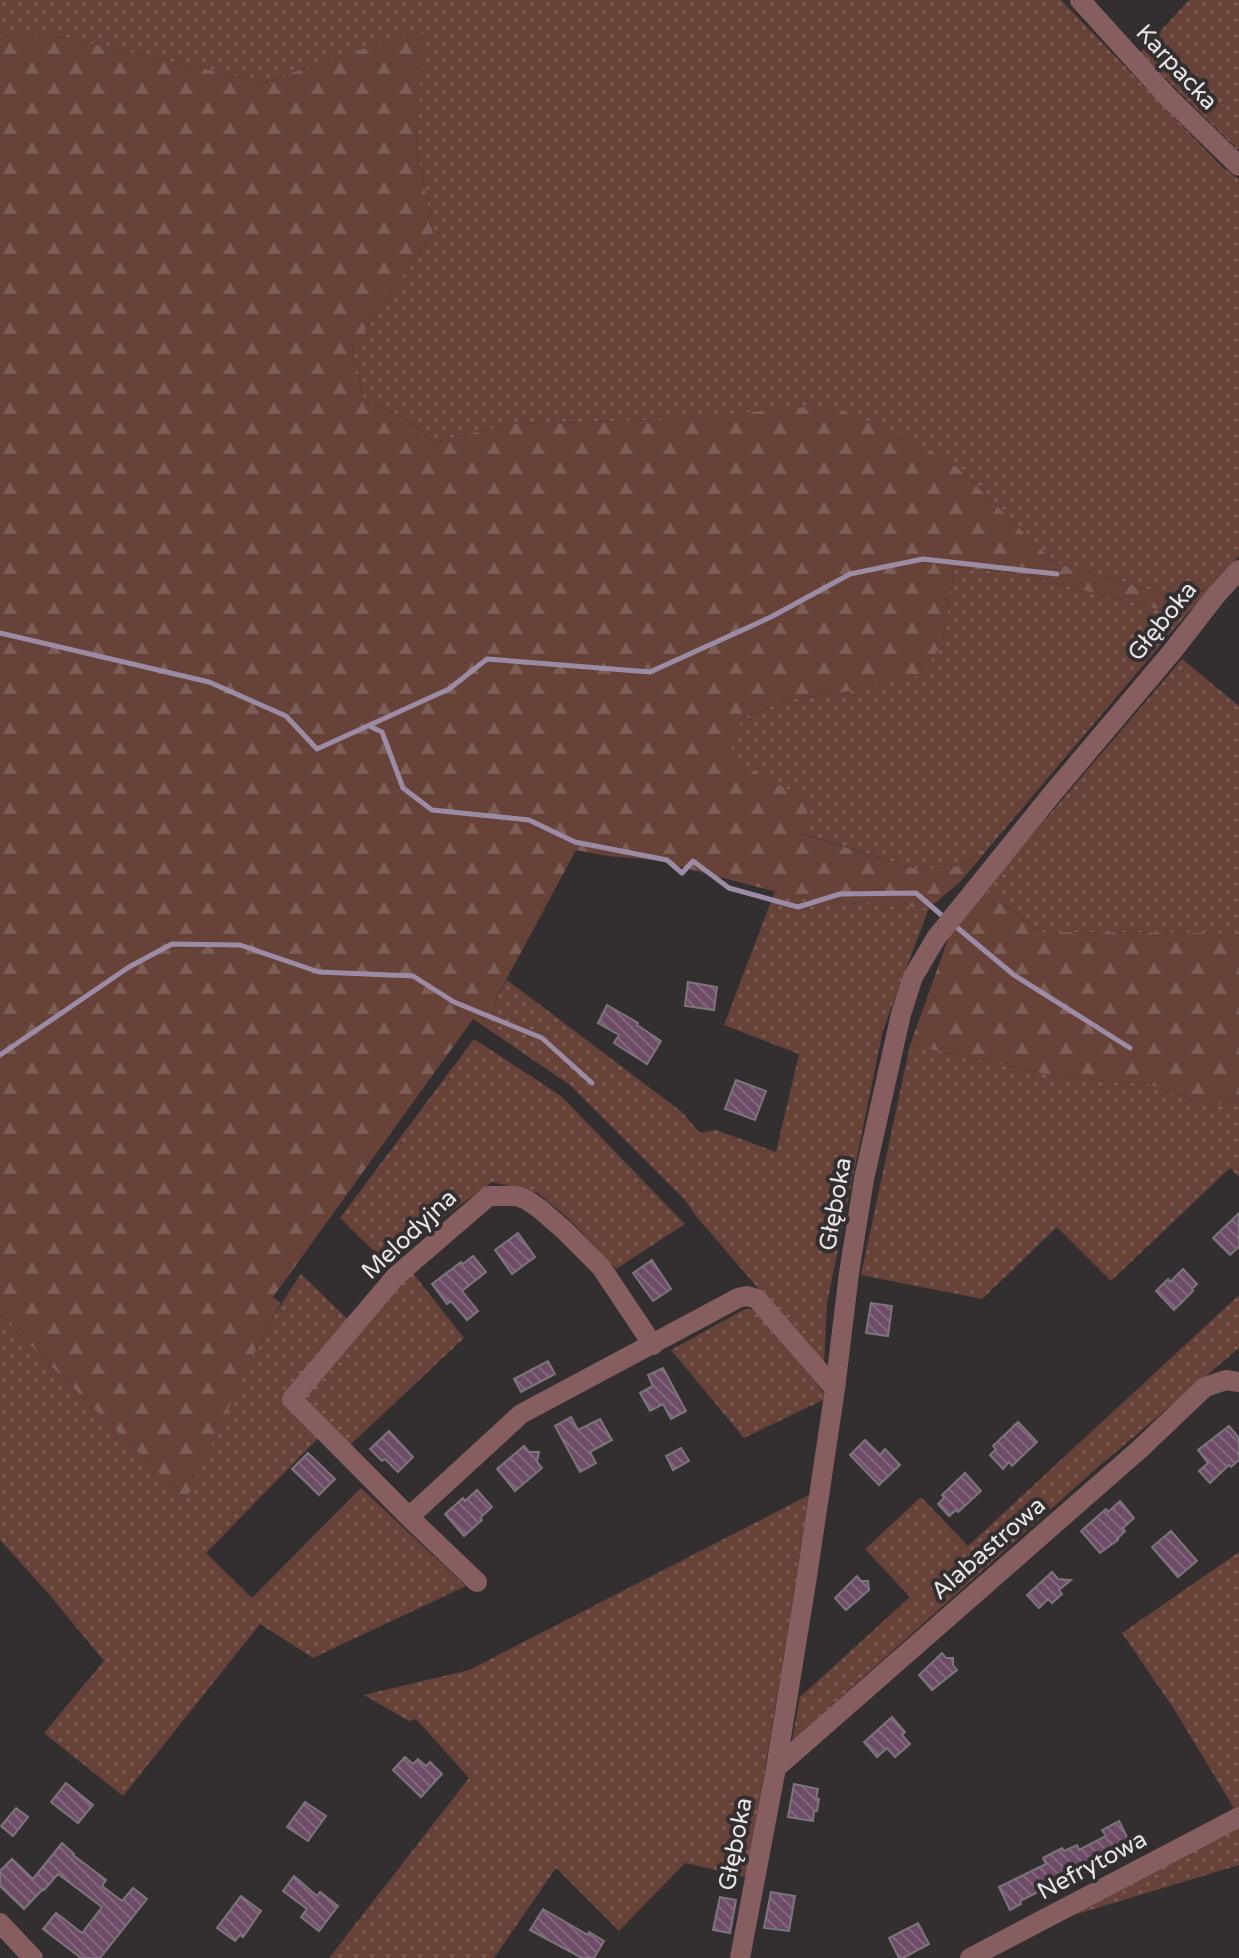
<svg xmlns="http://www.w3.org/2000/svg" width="1239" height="1958" font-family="'Varela Round',sans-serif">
<defs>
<pattern id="grass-dots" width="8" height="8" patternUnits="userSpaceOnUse" patternTransform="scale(2)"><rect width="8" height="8" fill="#664238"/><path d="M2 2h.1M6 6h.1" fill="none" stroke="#7c5d55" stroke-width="1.8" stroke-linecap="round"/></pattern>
<pattern id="forest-firs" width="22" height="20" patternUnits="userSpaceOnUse" patternTransform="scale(2)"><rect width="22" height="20" fill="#664238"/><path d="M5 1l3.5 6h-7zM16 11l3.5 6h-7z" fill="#7c5d55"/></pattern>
<pattern id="building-back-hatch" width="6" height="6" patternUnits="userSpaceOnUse" patternTransform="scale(2)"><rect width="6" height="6" fill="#6e4c67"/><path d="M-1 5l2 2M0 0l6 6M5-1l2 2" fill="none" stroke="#83667d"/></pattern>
</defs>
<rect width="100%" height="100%" fill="#332f30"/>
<path fill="url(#grass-dots)" d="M 0,0 L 1061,0 L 1222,167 L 1239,179 L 1239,556 L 1211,588 L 1176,597 L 1055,563 L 955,465 L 656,420 L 512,424 L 433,442 L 409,421 L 364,399 L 352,348 L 433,233 L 417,148 L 422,30 L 264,82 L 52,35 L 0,64 Z
M 1189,0 L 1239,0 L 1239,151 L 1140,53 Z
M 955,567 L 1020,574 L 1185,616 L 992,844 L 959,866 L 919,870 L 801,833 L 727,758 L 742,718 L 792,699 L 847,692 L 943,640 Z
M 1182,659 L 1239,706 L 1239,933 L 1041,932 L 985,890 Z
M 775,891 L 811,901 L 929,908 L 883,1030 L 827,1303 L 824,1365 L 696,1216 L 685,1200 L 570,1085 L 482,1025 L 507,980 L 682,1112 L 700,1133 L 716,1130 L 776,1152 L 799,1054 L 724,1025 Z
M 474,1039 L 561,1096 L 685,1224 L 616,1269 L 569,1219 L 538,1193 L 492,1182 L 430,1227 L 389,1266 L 340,1218 Z
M 910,1045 L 1058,1077 L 1148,1084 L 1210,1106 L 1239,1102 L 1239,1177 L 1230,1168 L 1111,1281 L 1057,1227 L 982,1299 L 861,1275 Z
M 412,1272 L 464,1338 L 350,1445 L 331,1425 L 206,1553 L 252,1598 L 361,1488 L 466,1586 L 313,1658 L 260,1624 L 123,1796 L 44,1733 L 104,1661 L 48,1593 L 0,1540 L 0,1315 L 185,1499 C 221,1423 253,1343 301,1274 L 361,1332 Z
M 1239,1295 L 1239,1348 L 1098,1467 L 792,1741 L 800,1697 L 910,1597 L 865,1549 L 921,1497 L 968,1546 Z
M 745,1309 L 756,1309 L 824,1393 L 825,1399 L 744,1438 L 671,1350 Z
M 811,1494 L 747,1877 L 685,1863 L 619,1931 L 556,1868 L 494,1958 L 329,1958 L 469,1778 L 416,1719 L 409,1721 L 364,1695 L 469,1670 Z
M 1239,1552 L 1239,1808 L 1235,1810 L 1174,1709 L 1122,1633 Z
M 1239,1827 L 1239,1865 L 1064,1918 Z"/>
<path fill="url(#forest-firs)" d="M 423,29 L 417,148 L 433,233 L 352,348 L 364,399 L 409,421 L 433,442 L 512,424 L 656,420 L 829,405 L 893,431 L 955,465 L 1055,563 L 1176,597 L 1211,588 L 1185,616 L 1020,574 L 955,567 L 943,641 L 931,661 L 919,676 L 846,692 L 792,699 L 742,718 L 728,758 L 810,801 L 802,834 L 919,870 L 959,866 L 992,844 L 960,882 L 929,908 L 811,901 L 655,860 L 608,856 L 576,850 L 482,1025 L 473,1019 L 273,1297 L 281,1303 L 257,1347 L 186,1500 L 0,1315 L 0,64 L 3,34 L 52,35 L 264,82 Z
M 985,890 L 1041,932 L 1239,933 L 1239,1102 L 1210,1106 L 1148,1084 L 1058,1077 L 910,1045 L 951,931 Z"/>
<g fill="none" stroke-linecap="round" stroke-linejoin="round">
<path stroke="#9c8ba4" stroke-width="5" d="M 0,633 L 209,682 L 286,716 L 317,749 L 449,689 L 487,659 L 650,672 L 771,617 L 850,574 L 923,559 L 1057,574
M 369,726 L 382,732 L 403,788 L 432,810 L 529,820 L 575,842 L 667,860 L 682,873 L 693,861 L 729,888 L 798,907 L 840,894 L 916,893 L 946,919
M 954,925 L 1014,975 L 1130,1048
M 0,1055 L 129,967 L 172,944 L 240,945 L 319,972 L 413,976 L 454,1002 L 542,1038 L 592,1083"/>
</g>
<path fill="url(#building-back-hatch)" stroke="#7a7679" stroke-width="2" d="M 688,982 L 717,987 L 714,1010 L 685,1006 Z
M 607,1005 L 638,1023 L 637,1025 L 661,1041 L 647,1064 L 614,1043 L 619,1035 L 598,1023 Z
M 736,1080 L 766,1091 L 755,1120 L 725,1109 Z
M 1239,1213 L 1239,1247 L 1230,1255 L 1213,1238 Z
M 518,1233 L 535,1257 L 512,1274 L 495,1250 Z
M 473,1256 L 486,1272 L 462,1291 L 478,1311 L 467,1320 L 451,1301 L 447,1304 L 432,1284 L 461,1262 L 463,1264 Z
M 652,1260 L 671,1289 L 653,1301 L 633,1273 Z
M 1183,1269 L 1197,1284 L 1192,1289 L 1193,1291 L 1174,1310 L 1156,1291 L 1168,1279 L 1170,1282 Z
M 871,1303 L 892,1306 L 888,1336 L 866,1333 Z
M 548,1361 L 555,1374 L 521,1392 L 514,1379 Z
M 663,1368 L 686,1411 L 671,1419 L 663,1404 L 650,1411 L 640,1393 L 653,1386 L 648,1375 Z
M 571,1417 L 578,1430 L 600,1419 L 612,1440 L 590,1452 L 596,1463 L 580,1472 L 555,1426 Z
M 1018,1422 L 1037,1442 L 1012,1466 L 1009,1462 L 1003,1469 L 990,1455 L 996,1449 L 993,1446 Z
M 1229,1426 L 1239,1438 L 1239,1460 L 1231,1467 L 1229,1465 L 1210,1483 L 1199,1471 L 1208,1463 L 1198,1450 Z
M 389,1431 L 413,1457 L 398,1472 L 385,1459 L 382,1461 L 370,1449 Z
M 865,1440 L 880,1455 L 885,1449 L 900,1465 L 879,1485 L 850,1455 Z
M 524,1446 L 529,1452 L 539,1452 L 537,1462 L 542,1468 L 515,1491 L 497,1469 Z
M 681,1448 L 689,1461 L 673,1470 L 666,1456 Z
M 308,1453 L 335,1479 L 319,1495 L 292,1469 Z
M 965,1473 L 981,1491 L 958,1512 L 956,1510 L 949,1516 L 938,1504 L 944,1498 L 942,1495 Z
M 477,1490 L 492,1507 L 480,1518 L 482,1520 L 464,1536 L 445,1514 L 463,1498 L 465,1501 Z
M 1120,1501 L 1134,1518 L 1123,1528 L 1125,1531 L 1117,1539 L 1118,1540 L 1100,1553 L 1081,1531 L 1106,1509 L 1108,1512 Z
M 1171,1531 L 1197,1561 L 1178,1577 L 1152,1547 Z
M 1052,1572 L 1058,1579 L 1071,1580 L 1059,1590 L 1062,1594 L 1052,1603 L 1048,1599 L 1039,1608 L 1027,1595 Z
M 857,1576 L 861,1581 L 868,1581 L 869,1590 L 846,1610 L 835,1598 Z
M 942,1653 L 946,1658 L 953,1658 L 953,1665 L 957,1670 L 932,1690 L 919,1675 Z
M 892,1717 L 905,1732 L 902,1735 L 910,1744 L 895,1757 L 887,1748 L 877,1757 L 864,1742 Z
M 405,1757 L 413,1764 L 418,1759 L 426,1766 L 430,1762 L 442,1774 L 421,1797 L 393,1770 Z
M 66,1783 L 93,1805 L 78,1823 L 51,1802 Z
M 794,1784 L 818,1789 L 816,1798 L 819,1799 L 817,1811 L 814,1811 L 813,1821 L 788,1817 Z
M 305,1802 L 326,1816 L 308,1841 L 287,1827 Z
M 16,1808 L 28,1817 L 13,1836 L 1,1826 Z
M 1119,1821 L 1131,1845 L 1085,1868 L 1086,1871 L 1075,1877 L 1074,1875 L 1056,1883 L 1020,1901 L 1021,1904 L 1010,1910 L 999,1887 L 1046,1864 L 1043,1858 L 1062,1848 L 1064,1851 L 1077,1845 L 1079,1850 L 1106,1836 L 1102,1830 Z
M 62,1843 L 74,1854 L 73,1855 L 106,1880 L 102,1886 L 122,1901 L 133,1888 L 147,1899 L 100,1958 L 81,1958 L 43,1929 L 56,1913 L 82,1933 L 102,1907 L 58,1874 L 44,1890 L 43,1889 L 24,1909 L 0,1886 L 0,1871 L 12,1859 L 33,1879 Z
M 294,1876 L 317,1896 L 320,1892 L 338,1906 L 319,1931 L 301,1917 L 307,1909 L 283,1891 Z
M 771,1892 L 795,1896 L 789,1931 L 764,1928 Z
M 241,1896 L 261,1911 L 243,1937 L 240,1935 L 235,1941 L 217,1928 Z
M 720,1897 L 736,1900 L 730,1933 L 713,1930 Z
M 543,1909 L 588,1935 L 589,1932 L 604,1941 L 594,1958 L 582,1958 L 530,1930 Z
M 918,1923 L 929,1944 L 903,1958 L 899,1958 L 889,1938 Z"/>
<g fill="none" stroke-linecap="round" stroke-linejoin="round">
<path stroke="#865e5f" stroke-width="20" d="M 1080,0 L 1167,96 L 1239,166
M 653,1345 L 601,1267 L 564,1230 L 540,1209 L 527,1200 L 517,1196 L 489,1196 L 396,1276 L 292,1399 L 409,1517 L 521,1414 L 738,1298 L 747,1296 L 757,1299 L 835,1389
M 409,1517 L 477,1582
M 776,1768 L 1141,1448 L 1205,1387 L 1226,1380 L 1239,1382
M 0,1923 L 33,1958
M 740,1958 L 776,1768 L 806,1583 L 835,1389 L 849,1273 L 864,1179 L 901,1014 L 913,977 L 936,938 L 1052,794 L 1171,653 L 1217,594 L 1239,570
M 970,1958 L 1239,1817"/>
</g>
<g text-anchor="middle" stroke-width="8" stroke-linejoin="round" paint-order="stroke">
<g font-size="24" fill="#e8e5e6" stroke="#332f30">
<text transform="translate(1177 67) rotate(47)" y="8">Karpacka</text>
<text transform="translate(1162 621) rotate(-51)" y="8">Głęboka</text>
<text transform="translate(835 1204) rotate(-80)" y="8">Głęboka</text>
<text transform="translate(409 1234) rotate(-43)" y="8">Melodyjna</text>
<text transform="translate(988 1548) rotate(-41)" y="8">Alabastrowa</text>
<text transform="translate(735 1844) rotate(-79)" y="8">Głęboka</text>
<text transform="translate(1092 1865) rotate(-28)" y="8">Nefrytowa</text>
</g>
</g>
</svg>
